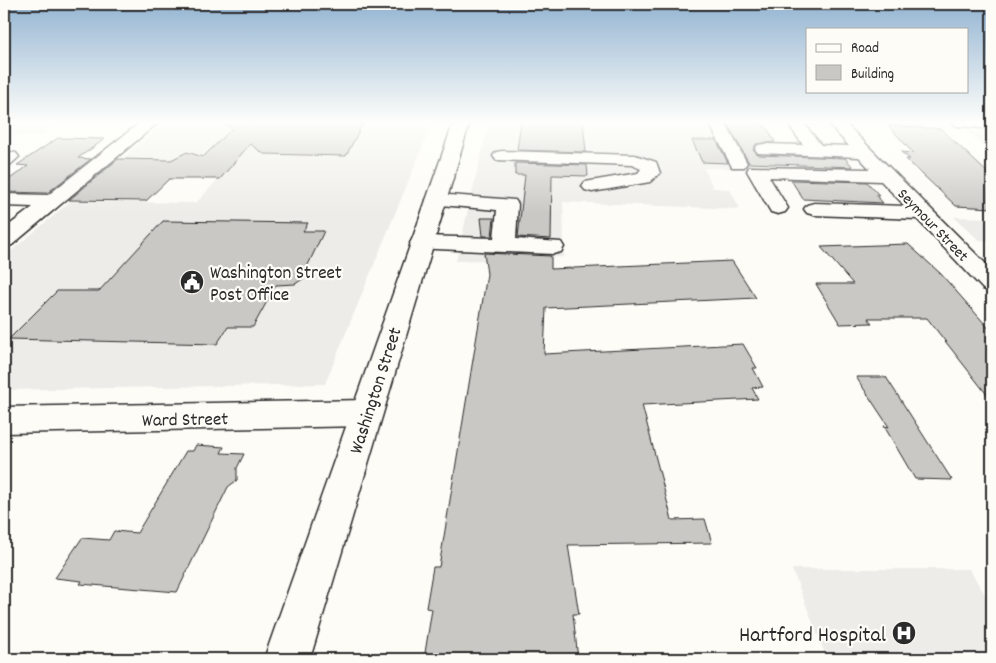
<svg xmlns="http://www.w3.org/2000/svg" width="996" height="663" font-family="Dekko,sans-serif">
<rect width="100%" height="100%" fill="#fdfcf7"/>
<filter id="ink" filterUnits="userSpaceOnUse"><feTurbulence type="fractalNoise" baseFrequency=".02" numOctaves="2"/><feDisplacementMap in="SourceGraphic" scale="10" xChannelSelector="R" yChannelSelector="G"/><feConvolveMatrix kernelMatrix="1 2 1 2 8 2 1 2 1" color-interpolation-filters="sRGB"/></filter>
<g filter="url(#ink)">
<path fill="#edece8" d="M 14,121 L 64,121 L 41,136 L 4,135 L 4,127 Z
M 166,121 L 433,121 L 325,384 L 4,390 L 4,257 L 71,201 L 196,203 L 235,161 L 121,159 Z
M 489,121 L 730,121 L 758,169 L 704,168 L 713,188 L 730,189 L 740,209 L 563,202 L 564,257 L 456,261 Z
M 964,130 L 992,132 L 992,154 L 965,130 Z
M 954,217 L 992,218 L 992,241 L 979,240 Z
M 792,569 L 969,569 L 992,606 L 992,659 L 827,659 Z"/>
<path fill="#c9c8c4" stroke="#2b2b2b" d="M 222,121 L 364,121 L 346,156 L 264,154 L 250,144 L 220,179 L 169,179 L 146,201 L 69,200 L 118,159 L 171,160 L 187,152 L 203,157 L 232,129 Z
M 521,121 L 583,121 L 586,152 L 517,150 Z
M 726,121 L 760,121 L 762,126 L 766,126 L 775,142 L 756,144 L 753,149 L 758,155 L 845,158 L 853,167 L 749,163 Z
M 888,125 L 941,129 L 992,177 L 992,208 L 956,206 L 906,159 L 910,159 L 901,152 L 913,153 Z
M 58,138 L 105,139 L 78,158 L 91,159 L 47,193 L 4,192 L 4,183 L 28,166 L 17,165 Z
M 692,140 L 716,140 L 728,163 L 702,162 Z
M 515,163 L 587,165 L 588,176 L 552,175 L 551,239 L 518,237 L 525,175 L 515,175 Z
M 791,180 L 867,182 L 879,195 L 876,195 L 883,203 L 803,199 Z
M 481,218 L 494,218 L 492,236 L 483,236 Z
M 163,221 L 308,223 L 303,231 L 324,231 L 307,267 L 309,275 L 295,284 L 276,285 L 253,327 L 228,327 L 217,344 L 9,339 L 57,291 L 99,291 Z
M 908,244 L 941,274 L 992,332 L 992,401 L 927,318 L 868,318 L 872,323 L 840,324 L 816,284 L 853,284 L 821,247 Z
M 484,253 L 551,256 L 551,269 L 732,261 L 756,298 L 546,308 L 544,354 L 743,344 L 757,368 L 753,368 L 763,387 L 752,388 L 758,399 L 642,405 L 672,520 L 705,519 L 712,543 L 568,545 L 579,614 L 573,614 L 578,659 L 424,659 L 432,609 L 426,608 L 433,567 L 439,567 L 487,274 Z
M 856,377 L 886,377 L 952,480 L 915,479 L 884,426 L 889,427 Z
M 196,445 L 224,447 L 221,453 L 244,454 L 237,468 L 237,480 L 228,487 L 177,592 L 80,584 L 82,581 L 55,578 L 82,538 L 109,540 L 114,531 L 137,533 L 186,451 L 193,451 Z"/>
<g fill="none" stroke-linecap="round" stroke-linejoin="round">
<g stroke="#2b2b2b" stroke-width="3">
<path id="minor" d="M 142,121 L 160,121 L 12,245 L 4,247 L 4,229 L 33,207 L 4,206 L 4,194 L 48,195 Z
M 708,121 L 724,121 L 747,163 L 744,167 L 732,167 Z
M 786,121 L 802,121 L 821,145 L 849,146 L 826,121 L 843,121 L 992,270 L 992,292 L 983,289 L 917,219 L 814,215 L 807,213 L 804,209 L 807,205 L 814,203 L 905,206 L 881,181 L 769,177 L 788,208 L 785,212 L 778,214 L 771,212 L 747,171 L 749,167 L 870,169 L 859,157 L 758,153 L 755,149 L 758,145 L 764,144 L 803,145 Z
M 502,151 L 635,155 L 656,162 L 660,173 L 650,182 L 592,192 L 585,190 L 582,186 L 585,182 L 638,173 L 641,169 L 632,165 L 496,160 L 493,156 L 496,152 Z
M 10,152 L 16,153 L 19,157 L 10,165 L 4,166 L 4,153 Z
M 436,194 L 515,200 L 518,204 L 516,239 L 561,242 L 564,247 L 561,252 L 553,254 L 413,248 L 410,243 L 413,238 L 421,236 L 494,238 L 497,210 L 429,204 L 426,200 L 429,196 Z
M 366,400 L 377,404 L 382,413 L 377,422 L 366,426 L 4,433 L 4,407 Z"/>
</g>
<g stroke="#2b2b2b" stroke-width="3">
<path id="major" d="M 454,121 L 470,121 L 310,659 L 264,659 Z
M 949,121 L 992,121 L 992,129 L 957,126 Z"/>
</g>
<use href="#minor" fill="#fdfcf7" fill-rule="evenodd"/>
<use href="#major" fill="#fdfcf7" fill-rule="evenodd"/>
</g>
</g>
<linearGradient id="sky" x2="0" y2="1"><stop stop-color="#93b4d2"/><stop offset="0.57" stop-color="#fefefb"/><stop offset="1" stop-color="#fefefb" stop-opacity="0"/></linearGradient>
<rect width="996" height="214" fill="url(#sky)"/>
<defs>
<g id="civic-disc" transform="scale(1.25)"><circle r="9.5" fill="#2b2b2b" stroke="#fdfcf7"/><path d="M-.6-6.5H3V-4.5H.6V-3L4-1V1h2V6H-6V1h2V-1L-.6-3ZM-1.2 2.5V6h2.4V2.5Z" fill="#fff"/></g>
<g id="hospital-disc" transform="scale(1.25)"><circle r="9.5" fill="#2b2b2b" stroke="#fdfcf7"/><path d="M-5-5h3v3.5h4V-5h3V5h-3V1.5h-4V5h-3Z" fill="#fff"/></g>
</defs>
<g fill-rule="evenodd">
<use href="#civic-disc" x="192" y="282"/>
<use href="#hospital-disc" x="904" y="633"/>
</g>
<g text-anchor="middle" stroke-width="4.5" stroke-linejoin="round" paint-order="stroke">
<g font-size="16" fill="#2b2b2b" stroke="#fdfcf7">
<text transform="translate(934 224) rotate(46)" y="6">Seymour Street</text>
</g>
<g font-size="19" fill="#2b2b2b" stroke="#fdfcf7" text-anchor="start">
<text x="210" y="278">Washington Street<tspan x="210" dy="22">Post Office</tspan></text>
</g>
<g font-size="19" fill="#2b2b2b" stroke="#fdfcf7">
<text transform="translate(374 390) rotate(-72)" y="7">Washington Street</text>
<text transform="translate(185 418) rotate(-1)" y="7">Ward Street</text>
</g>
<g font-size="22" fill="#2b2b2b" stroke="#fdfcf7" text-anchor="end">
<text x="886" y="641">Hartford Hospital</text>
</g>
</g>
<rect width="996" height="663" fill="none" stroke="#fdfcf7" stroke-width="20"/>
<rect x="10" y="10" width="976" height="643" fill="none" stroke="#2b2b2b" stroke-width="2" filter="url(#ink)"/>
<rect x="806" y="28" width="162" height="65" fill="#fdfcf7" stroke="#a9a8a5"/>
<rect x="816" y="44" width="25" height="8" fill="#fdfcf7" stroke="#a9a8a5"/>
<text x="851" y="52" font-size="15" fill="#2b2b2b">Road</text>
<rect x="816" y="65" width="25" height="15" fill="#c9c8c4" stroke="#a9a8a5"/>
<text x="851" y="78" font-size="15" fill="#2b2b2b">Building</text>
</svg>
